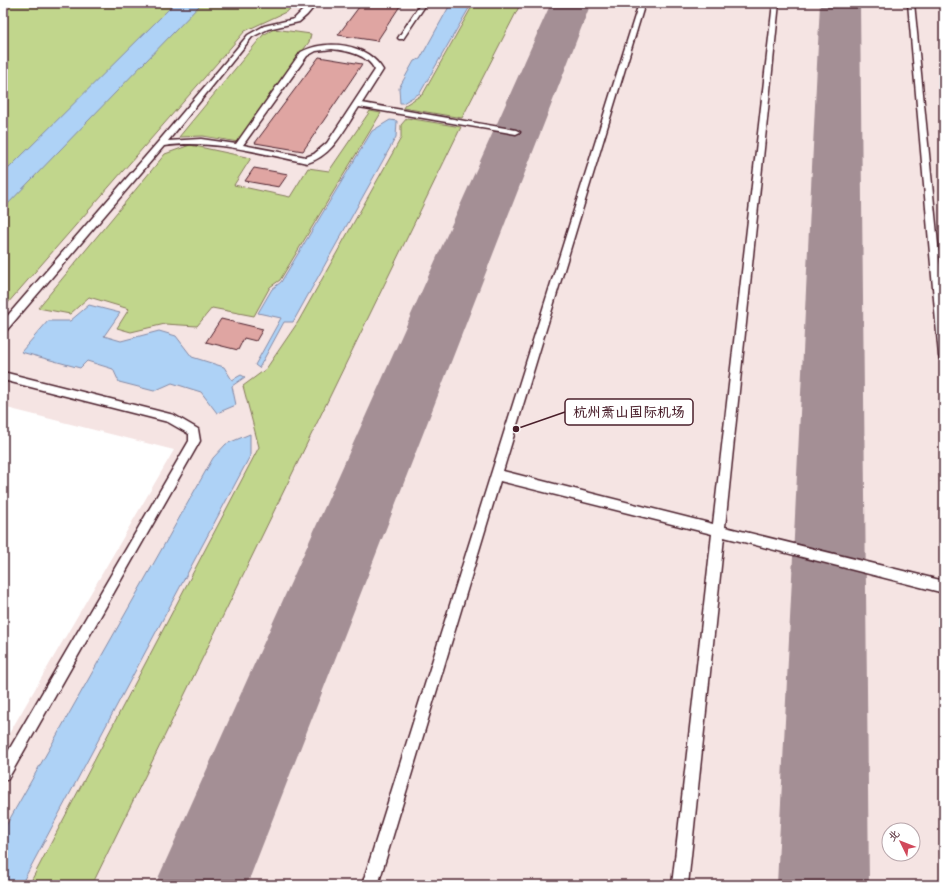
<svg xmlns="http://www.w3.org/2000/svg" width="947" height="888" font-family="'Balsamiq Sans','LXGW WenKai TC',sans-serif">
<rect width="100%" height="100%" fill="#fff"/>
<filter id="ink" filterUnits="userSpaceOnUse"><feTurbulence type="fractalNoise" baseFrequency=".025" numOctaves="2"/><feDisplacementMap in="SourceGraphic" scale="8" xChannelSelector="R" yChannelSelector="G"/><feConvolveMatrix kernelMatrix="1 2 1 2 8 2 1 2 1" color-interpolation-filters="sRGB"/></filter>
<g filter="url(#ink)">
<path fill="#f5e4e3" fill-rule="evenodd" d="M 3,3 L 944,3 L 944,885 L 3,885 L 3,744 L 174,450 L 3,407 ZM 889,830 L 913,830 L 913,854 L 889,854 Z"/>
<path fill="#c1d68c" stroke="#867a5c" d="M 3,3 L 295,3 L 288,11 L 245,31 L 7,304 L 3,303 Z
M 474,3 L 521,3 L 462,118 L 403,108 L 405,105 L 423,94 Z
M 274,29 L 311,34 L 309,42 L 238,142 L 203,136 L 179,137 L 263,35 Z
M 370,111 L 381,113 L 280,280 L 270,287 L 254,316 L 212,308 L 197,326 L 165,324 L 131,332 L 117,328 L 129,309 L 89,297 L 70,314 L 38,308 L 165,154 L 190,145 L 251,158 L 234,185 L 290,197 L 308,168 L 329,171 Z
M 407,118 L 461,127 L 92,885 L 29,885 L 259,447 L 243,386 L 266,369 L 298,322 L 401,138 L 401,125 Z"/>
<path fill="#aed2f6" stroke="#868aa5" d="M 175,3 L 202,3 L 3,209 L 3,174 Z
M 451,3 L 472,3 L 420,93 L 403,103 L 400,103 L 399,88 L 414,61 L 420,59 Z
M 390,120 L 397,121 L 396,137 L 293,322 L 284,322 L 259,368 L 255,365 L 281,318 L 258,313 L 272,289 L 281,282 L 372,131 Z
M 89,305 L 120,313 L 104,336 L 121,341 L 159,331 L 176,336 L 192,357 L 224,367 L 232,380 L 241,375 L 245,377 L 232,386 L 236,405 L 217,413 L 201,392 L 172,383 L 154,391 L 119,382 L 113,369 L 87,361 L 80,368 L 21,352 L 48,321 L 70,321 Z
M 250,434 L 250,456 L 21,885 L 3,885 L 3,831 L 213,458 L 226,444 Z"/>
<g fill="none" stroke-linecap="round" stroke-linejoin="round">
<path fill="#a48f95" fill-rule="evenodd" d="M 551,3 L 591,3 L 247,885 L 155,885 Z
M 820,3 L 860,3 L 869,885 L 777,885 Z"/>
</g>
<path fill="#dfa5a2" stroke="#4a1f2b" d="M 362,3 L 402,3 L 377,41 L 338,35 Z
M 319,57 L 362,64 L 303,151 L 255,143 Z
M 254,168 L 288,174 L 279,187 L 245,181 Z
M 221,319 L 263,329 L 256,341 L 244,338 L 238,350 L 206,342 Z"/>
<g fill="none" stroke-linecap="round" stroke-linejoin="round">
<g stroke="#4a1f2b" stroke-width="3">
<path id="service" d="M 310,3 L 317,3 L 307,15 L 299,22 L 268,29 L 252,37 L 168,141 L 201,139 L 236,144 L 301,52 C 327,39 367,43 383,70 L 362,103 L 516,130 L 520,132 L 516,134 L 359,107 C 345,128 333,156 307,163 C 259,153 212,139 164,146 L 6,331 L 3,332 L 3,321 L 158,142 L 248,35 L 264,26 L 294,19 ZM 332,49 C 348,51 367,54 375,70 L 327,143 L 314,154 L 306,157 L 243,145 L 307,56 L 316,51 Z
M 421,3 L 427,3 L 403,39 L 399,39 L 398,38 Z
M 639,3 L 645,3 L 503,471 L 713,524 L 773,3 L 779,3 L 725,527 L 944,581 L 944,593 L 724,537 L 688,885 L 672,885 L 712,534 L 500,481 L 378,885 L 362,885 Z
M 908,3 L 914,3 L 944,305 L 944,360 L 940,359 L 939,356 Z
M 3,372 L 174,415 L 198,429 L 200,441 L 8,779 L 3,781 L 3,760 L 189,441 L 189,434 L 168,422 L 3,380 Z"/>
</g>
<use href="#service" fill="#fff" fill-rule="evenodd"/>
</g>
</g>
<path fill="none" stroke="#4a1f2b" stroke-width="1.5" d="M516 429L565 412"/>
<circle fill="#4a1f2b" stroke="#fff" stroke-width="1.5" cx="516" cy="429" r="4"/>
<rect fill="#fff" stroke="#4a1f2b" stroke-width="1.5" x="565" y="399" width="128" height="26" rx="4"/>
<g font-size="14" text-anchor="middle" font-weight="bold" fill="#4a1f2b">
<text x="629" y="417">杭州萧山国际机场</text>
</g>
<rect width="947" height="888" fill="none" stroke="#fff" stroke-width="16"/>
<rect x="8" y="8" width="931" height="872" fill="none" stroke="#4a1f2b" stroke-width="1.5" filter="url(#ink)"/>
<g transform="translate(901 842) rotate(313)"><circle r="19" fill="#ffffff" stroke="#b7a5aa"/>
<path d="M0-3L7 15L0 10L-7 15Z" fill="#d1495b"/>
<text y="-6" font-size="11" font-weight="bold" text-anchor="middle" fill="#4a1f2b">北</text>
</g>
</svg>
